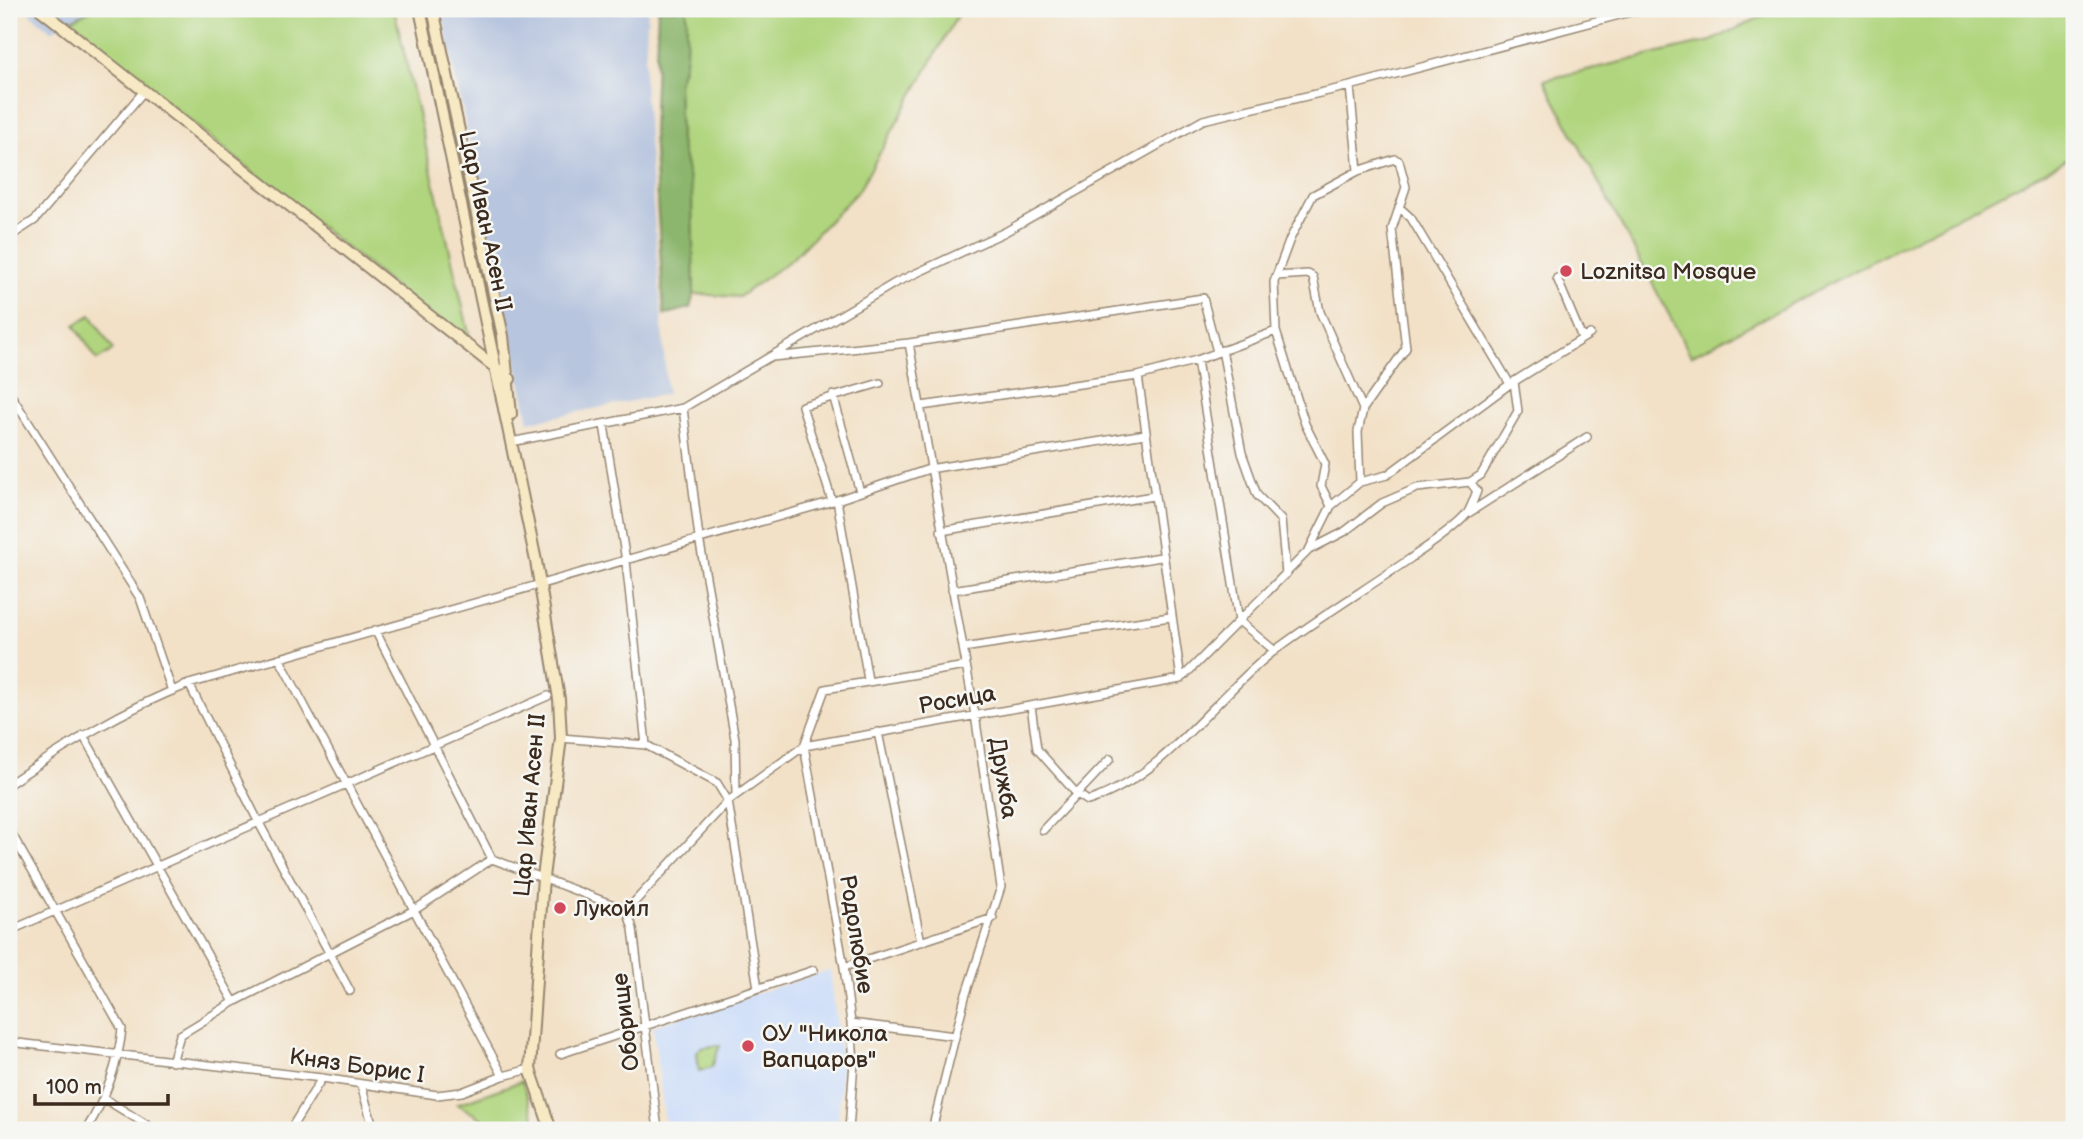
<svg xmlns="http://www.w3.org/2000/svg" width="2083" height="1139" font-family="'Balsamiq Sans',sans-serif">
<rect width="100%" height="100%" fill="#f6f6f2"/>
<filter id="ink" filterUnits="userSpaceOnUse"><feTurbulence type="fractalNoise" baseFrequency=".0143" numOctaves="2"/><feDisplacementMap in="SourceGraphic" scale="14" xChannelSelector="R" yChannelSelector="G"/><feConvolveMatrix kernelMatrix="1 2 1 2 8 2 1 2 1" color-interpolation-filters="sRGB"/></filter>
<filter id="wash" filterUnits="userSpaceOnUse"><feTurbulence type="fractalNoise" baseFrequency=".00686" numOctaves="4" result="noise"/><feDisplacementMap in="SourceGraphic" scale="28" xChannelSelector="R" yChannelSelector="G"/><feGaussianBlur stdDeviation="1.57" result="paint"/><feColorMatrix in="noise" values="0 0 0 0 0 0 0 0 0 0 0 0 0 0 0 0 0 1.4 0 .05"/><feComposite in="paint" operator="in"/></filter>
<g filter="url(#wash)">
<rect width="100%" height="100%" fill="#f2e1c7"/>
<path fill="#cadcf9" d="M 830,970 L 842,1066 L 837,1130 L 666,1130 L 653,1026 Z"/>
<path fill="#b7c5de" d="M 25,9 L 92,9 L 51,31 Z
M 441,9 L 648,9 L 644,80 L 667,394 L 529,422 Z"/>
<path fill="#b0d57e" stroke="#76804e" stroke-width="2" d="M 92,9 L 394,9 L 473,351 L 68,22 Z
M 687,9 L 961,9 L 859,190 L 792,259 L 739,297 L 694,294 L 691,192 L 680,142 L 678,84 L 686,56 Z
M 1777,9 L 2074,9 L 2074,156 L 1691,356 L 1544,80 L 1711,41 Z
M 91,315 L 113,350 L 97,360 L 75,325 Z
M 720,1045 L 712,1067 L 699,1071 L 697,1052 L 701,1048 Z
M 522,1081 L 538,1130 L 501,1130 L 457,1104 Z"/>
<path fill="#8cb66d" stroke="#647046" stroke-width="2" d="M 658,9 L 687,9 L 686,56 L 678,84 L 680,142 L 692,192 L 694,294 L 690,308 L 664,315 L 653,133 Z"/>
</g>
<g filter="url(#ink)">
<g fill="none" stroke-linecap="round" stroke-linejoin="round">
<g stroke="#968672" stroke-width="10">
<path id="street" d="M 1350,86 L 1358,171
M 1399,207 L 1411,218 L 1510,384
M 9,237 L 35,220 L 144,91
M 1276,276 L 1308,274 L 1313,277 L 1320,312 L 1363,409
M 1557,278 L 1582,338
M 909,343 L 975,715 L 1001,887 L 965,997 L 932,1130
M 1222,350 L 1242,453 L 1257,495 L 1281,520 L 1286,574
M 772,357 L 909,343 L 1203,298 L 1217,352
M 1197,360 L 1239,621 L 1275,651
M 1138,376 L 1181,679
M 9,392 L 140,598 L 172,691
M 833,395 L 860,492
M 921,406 L 1138,376 L 1197,360 L 1276,331
M 683,408 L 699,538 L 735,739 L 736,795
M 604,425 L 626,561 L 646,745
M 511,442 L 683,408 L 895,283 L 1005,232 L 1203,120 L 1350,86 L 1642,9
M 837,500 L 868,680
M 832,501 L 802,406 L 880,383
M 1331,506 L 1321,486 L 1325,464 L 1305,424 L 1276,331 L 1274,282 L 1290,239 L 1313,195 L 1358,171 L 1395,159 L 1399,161 L 1406,187 L 1392,229 L 1406,348 L 1363,409 L 1358,432 L 1360,482
M 1467,514 L 1587,437
M 941,531 L 1153,496
M 1309,550 L 1344,532 L 1382,503 L 1417,488 L 1470,482 L 1481,475 L 1518,411 L 1514,382
M 952,590 L 1161,557
M 375,630 L 492,859
M 963,648 L 1170,617
M 279,658 L 503,1076
M 189,684 L 259,823 L 350,991
M 1031,706 L 1037,749 L 1076,793 L 1088,801 C 1166,776 1212,699 1274,651 C 1318,618 1366,589 1411,558 C 1429,545 1452,531 1466,515 C 1471,509 1474,498 1477,491 L 1470,482
M 878,732 L 921,942
M 83,735 L 234,1002
M 561,738 L 646,745 L 717,783 L 728,801 L 758,988
M 9,784 C 68,744 122,710 189,684 L 837,500 L 929,469 L 1145,434
M 9,829 L 122,1029 C 118,1067 106,1098 86,1130
M 1043,830 L 1110,759
M 627,910 L 728,801 L 804,746 L 1181,679 L 1309,550 L 1331,506 L 1360,482 L 1387,475 L 1510,384 L 1590,334
M 627,910 L 633,929 L 658,1130
M 9,931 L 548,696
M 844,967 L 993,918
M 851,1023 L 955,1036
M 9,1042 L 322,1078 L 437,1095 L 462,1092 L 503,1076 L 530,1069
M 560,1054 L 814,970
M 172,1062 L 180,1035 L 234,1002 L 416,909 L 492,859 L 627,910
M 361,1085 L 374,1130
M 105,1099 L 155,1130
M 290,1130 L 322,1078
M 849,1130 L 854,1062 L 851,1023 L 844,967 L 804,746 L 825,689 L 966,666"/>
</g>
<g stroke="#968672" stroke-width="14">
<path id="secondary" d="M 40,9 L 510,379
M 420,9 L 536,561 L 559,699 L 561,738 L 543,877 L 530,1069 L 551,1130
M 433,9 L 503,336 L 511,414"/>
</g>
<use href="#street" stroke="#fff" stroke-width="7"/>
<use href="#secondary" stroke="#f7e9c3" stroke-width="10"/>
</g>
</g>
<g fill="#d1495b" stroke="#f6f6f2" stroke-width="2.5">
<circle cx="1566" cy="271" r="7"/>
<circle cx="560" cy="908" r="7"/>
<circle cx="748" cy="1046" r="7"/>
</g>
<g text-anchor="middle" stroke-width="5" stroke-linejoin="round" paint-order="stroke">
<g font-size="23" fill="#3b2a1e" stroke="#f6f6f2">
<text transform="translate(486 221) rotate(78)" y="8">Цар Иван Асен II</text>
<text transform="translate(957 699) rotate(-10)" y="8">Росица</text>
<text transform="translate(1004 778) rotate(81)" y="8">Дружба</text>
<text transform="translate(529 805) rotate(-85)" y="8">Цар Иван Асен II</text>
<text transform="translate(857 934) rotate(81)" y="8">Родолюбие</text>
<text transform="translate(625 1022) rotate(-97)" y="8">Оборище</text>
<text transform="translate(357 1065) rotate(8)" y="8">Княз Борис I</text>
</g>
<g font-size="23" fill="#3b2a1e" stroke="#f6f6f2" text-anchor="start">
<text x="1580" y="279">Loznitsa Mosque</text>
<text x="574" y="916">Лукойл</text>
<text x="762" y="1041">ОУ "Никола<tspan x="762" dy="26">Вапцаров"</tspan></text>
</g>
</g>
<rect width="2083" height="1139" fill="none" stroke="#f6f6f2" stroke-width="35"/>
<path d="M35 1094v10h133v-10" fill="none" stroke="#3b2a1e" stroke-width="3.5"/>
<text x="46" y="1094" font-size="21" fill="#3b2a1e" stroke="#f6f6f2" stroke-width="5" paint-order="stroke">100 m</text>
</svg>
